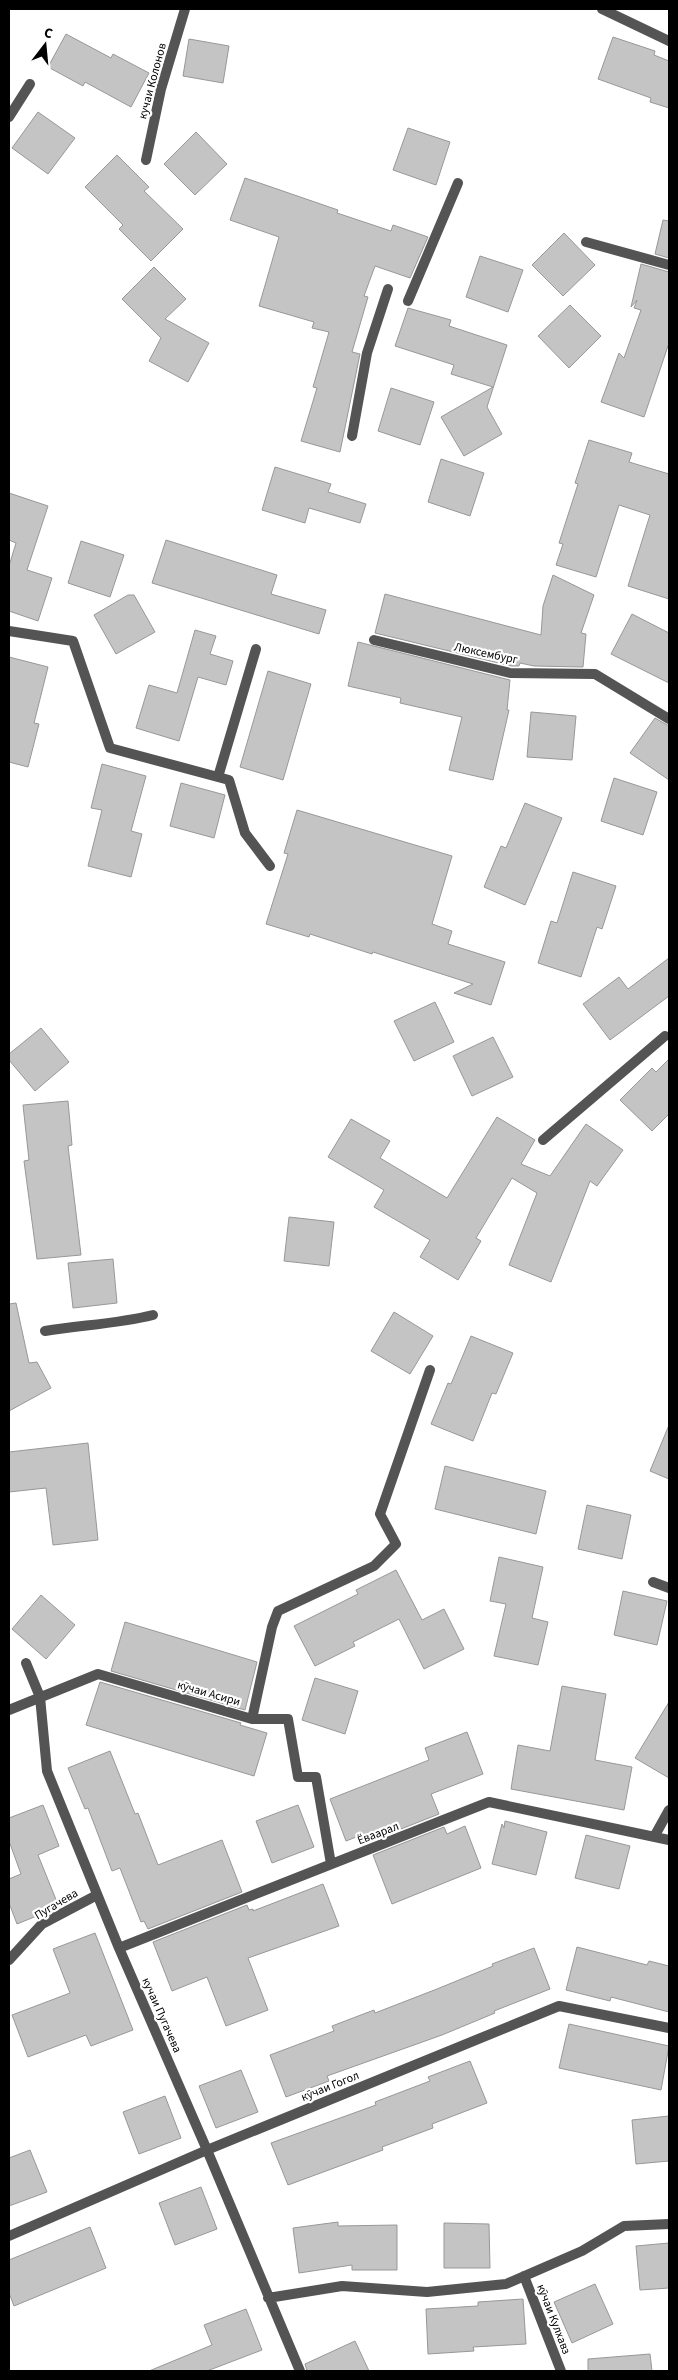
<svg xmlns="http://www.w3.org/2000/svg" width="678" height="2380" font-family="'Source Sans 3',sans-serif">
<rect width="100%" height="100%" fill="#fff"/>
<path fill="#c4c4c4" stroke="#989898" d="M 66,34 L 111,58 L 113,54 L 149,73 L 131,107 L 85,82 L 83,86 L 48,67 Z
M 613,37 L 655,51 L 654,55 L 669,61 L 669,108 L 650,102 L 651,98 L 598,79 Z
M 189,39 L 229,46 L 223,83 L 183,76 Z
M 38,112 L 75,138 L 48,174 L 12,148 Z
M 408,128 L 450,142 L 436,185 L 393,170 Z
M 196,132 L 227,164 L 195,195 L 164,164 Z
M 117,155 L 149,187 L 144,191 L 183,229 L 151,261 L 119,229 L 123,225 L 85,187 Z
M 245,178 L 338,210 L 337,213 L 391,231 L 393,225 L 428,237 L 410,278 L 375,266 L 364,296 L 368,297 L 352,352 L 360,354 L 340,452 L 301,441 L 317,388 L 313,387 L 329,332 L 312,328 L 314,322 L 259,306 L 279,237 L 230,220 Z
M 663,220 L 669,221 L 669,258 L 655,254 Z
M 564,233 L 595,265 L 563,296 L 532,265 Z
M 480,256 L 523,270 L 508,312 L 466,297 Z
M 641,264 L 669,272 L 669,343 L 644,417 L 601,402 L 619,353 L 624,358 L 641,310 L 634,308 L 637,300 L 631,307 Z
M 154,267 L 186,299 L 165,319 L 209,343 L 188,382 L 149,361 L 161,338 L 122,299 Z
M 570,305 L 601,336 L 569,368 L 538,336 Z
M 408,308 L 451,320 L 449,326 L 507,345 L 487,407 L 502,434 L 464,456 L 441,417 L 493,387 L 451,374 L 454,365 L 395,346 Z
M 391,388 L 434,402 L 420,445 L 378,431 Z
M 589,440 L 632,453 L 629,462 L 669,474 L 669,599 L 628,586 L 650,515 L 619,505 L 596,577 L 556,565 L 563,544 L 559,543 L 578,484 L 575,483 Z
M 441,459 L 484,473 L 470,516 L 428,502 Z
M 275,467 L 331,484 L 328,492 L 366,504 L 360,523 L 309,508 L 305,523 L 262,510 Z
M 9,493 L 48,506 L 27,570 L 52,578 L 38,621 L 9,611 L 9,566 L 16,543 L 9,540 Z
M 166,540 L 277,575 L 271,594 L 326,610 L 319,634 L 152,583 Z
M 81,541 L 124,555 L 110,597 L 68,583 Z
M 553,575 L 594,595 L 581,633 L 586,634 L 583,667 L 534,666 L 520,663 L 519,666 L 511,666 L 375,633 L 385,594 L 541,635 L 543,606 Z
M 128,595 L 134,595 L 155,632 L 116,654 L 94,615 Z
M 632,614 L 669,633 L 669,683 L 611,654 Z
M 195,630 L 216,636 L 210,654 L 233,661 L 226,685 L 198,677 L 179,741 L 136,728 L 149,685 L 177,693 Z
M 358,642 L 510,680 L 507,710 L 509,710 L 493,780 L 449,770 L 462,717 L 400,703 L 401,698 L 348,686 Z
M 9,657 L 48,667 L 34,723 L 39,724 L 28,767 L 9,762 Z
M 268,671 L 311,684 L 283,780 L 240,767 Z
M 531,712 L 576,716 L 572,760 L 527,757 Z
M 655,718 L 669,726 L 669,780 L 630,753 Z
M 102,764 L 146,776 L 131,831 L 142,834 L 131,877 L 88,866 L 102,810 L 91,808 Z
M 614,778 L 657,792 L 643,835 L 601,821 Z
M 181,783 L 225,795 L 214,838 L 170,826 Z
M 525,803 L 562,818 L 525,905 L 484,887 L 501,846 L 506,848 Z
M 297,810 L 452,856 L 432,924 L 452,931 L 448,944 L 505,962 L 491,1005 L 454,993 L 473,984 L 373,952 L 372,954 L 310,934 L 309,937 L 266,924 L 288,854 L 284,853 Z
M 573,872 L 616,886 L 602,929 L 597,927 L 581,977 L 538,963 L 551,921 L 557,923 Z
M 669,958 L 669,996 L 610,1040 L 583,1004 L 619,977 L 628,989 Z
M 435,1002 L 454,1042 L 414,1061 L 394,1021 Z
M 41,1028 L 69,1062 L 35,1091 L 9,1060 L 9,1054 Z
M 493,1037 L 513,1077 L 472,1096 L 453,1056 Z
M 669,1059 L 669,1114 L 652,1131 L 620,1100 L 652,1068 L 656,1072 Z
M 68,1101 L 72,1145 L 68,1146 L 81,1255 L 37,1259 L 24,1161 L 29,1160 L 23,1105 Z
M 497,1117 L 535,1140 L 521,1164 L 550,1176 L 586,1124 L 623,1150 L 597,1186 L 590,1181 L 551,1282 L 509,1265 L 537,1193 L 512,1178 L 476,1238 L 481,1241 L 458,1280 L 420,1257 L 430,1240 L 374,1207 L 384,1190 L 328,1157 L 351,1119 L 390,1141 L 380,1158 L 447,1198 Z
M 289,1217 L 334,1222 L 329,1266 L 284,1261 Z
M 113,1259 L 117,1303 L 73,1308 L 68,1263 Z
M 16,1303 L 29,1363 L 37,1362 L 51,1388 L 9,1411 L 9,1304 Z
M 394,1312 L 433,1336 L 410,1374 L 371,1351 Z
M 471,1336 L 513,1353 L 496,1394 L 492,1393 L 473,1441 L 431,1424 L 448,1383 L 451,1384 Z
M 669,1425 L 669,1479 L 650,1471 Z
M 88,1443 L 98,1540 L 53,1545 L 46,1488 L 9,1492 L 9,1452 Z
M 445,1466 L 546,1491 L 536,1534 L 435,1509 Z
M 587,1505 L 631,1515 L 622,1559 L 578,1549 Z
M 499,1557 L 543,1567 L 532,1618 L 548,1622 L 538,1665 L 494,1656 L 506,1604 L 490,1601 Z
M 396,1570 L 422,1620 L 444,1609 L 464,1649 L 424,1669 L 399,1619 L 353,1642 L 355,1646 L 315,1666 L 294,1626 L 358,1594 L 356,1590 Z
M 623,1591 L 667,1601 L 657,1645 L 614,1635 Z
M 41,1595 L 75,1625 L 46,1659 L 12,1629 Z
M 125,1622 L 257,1662 L 245,1710 L 111,1671 Z
M 315,1678 L 358,1691 L 345,1734 L 302,1720 Z
M 100,1682 L 241,1723 L 240,1725 L 267,1733 L 254,1776 L 86,1725 Z
M 562,1686 L 606,1694 L 595,1760 L 632,1767 L 624,1810 L 511,1789 L 518,1745 L 550,1751 Z
M 669,1702 L 669,1778 L 635,1758 Z
M 467,1732 L 483,1774 L 431,1794 L 439,1814 L 368,1842 L 364,1834 L 346,1841 L 330,1799 L 429,1760 L 425,1748 Z
M 110,1751 L 135,1814 L 138,1813 L 158,1865 L 222,1840 L 242,1892 L 148,1929 L 144,1921 L 141,1922 L 120,1868 L 112,1871 L 88,1808 L 85,1809 L 68,1768 Z
M 43,1805 L 59,1846 L 38,1855 L 59,1907 L 17,1924 L 9,1903 L 9,1879 L 21,1874 L 9,1841 L 9,1818 Z
M 298,1805 L 314,1847 L 272,1863 L 256,1821 Z
M 505,1821 L 547,1832 L 536,1875 L 492,1864 L 502,1824 L 504,1828 Z
M 465,1826 L 481,1868 L 392,1904 L 373,1855 L 444,1827 L 447,1834 Z
M 586,1835 L 630,1846 L 619,1889 L 575,1878 Z
M 323,1884 L 339,1926 L 248,1958 L 268,2010 L 226,2026 L 207,1977 L 172,1991 L 153,1942 L 247,1905 L 249,1910 L 253,1909 L 253,1911 Z
M 95,1933 L 133,2030 L 91,2046 L 86,2035 L 28,2057 L 12,2015 L 70,1993 L 53,1949 Z
M 577,1947 L 647,1965 L 649,1961 L 669,1966 L 669,2012 L 611,1997 L 610,2001 L 566,1990 Z
M 534,1948 L 550,1989 L 494,2011 L 495,2013 L 442,2035 L 327,2076 L 329,2081 L 286,2097 L 270,2055 L 334,2031 L 332,2026 L 374,2010 L 375,2013 L 437,1989 L 493,1966 L 492,1964 Z
M 569,2024 L 669,2046 L 661,2090 L 559,2068 Z
M 470,2061 L 487,2103 L 432,2124 L 433,2128 L 382,2147 L 383,2150 L 288,2185 L 271,2143 L 376,2105 L 375,2102 L 430,2081 L 428,2077 Z
M 241,2070 L 258,2112 L 216,2128 L 199,2086 Z
M 165,2096 L 181,2138 L 139,2154 L 123,2112 Z
M 669,2116 L 669,2161 L 636,2164 L 632,2120 Z
M 30,2150 L 47,2192 L 9,2206 L 9,2158 Z
M 201,2187 L 217,2229 L 175,2245 L 159,2203 Z
M 338,2222 L 338,2226 L 397,2225 L 397,2270 L 352,2270 L 352,2265 L 299,2273 L 293,2228 Z
M 444,2223 L 489,2224 L 490,2268 L 444,2268 Z
M 90,2227 L 106,2268 L 14,2306 L 9,2293 L 9,2260 Z
M 669,2243 L 669,2288 L 640,2290 L 636,2246 Z
M 595,2284 L 613,2324 L 572,2343 L 554,2302 Z
M 523,2299 L 526,2344 L 473,2347 L 474,2351 L 428,2354 L 426,2309 L 478,2306 L 478,2302 Z
M 246,2309 L 262,2350 L 207,2371 L 149,2371 L 212,2345 L 204,2325 Z
M 355,2341 L 369,2371 L 307,2371 L 305,2364 Z
M 650,2354 L 652,2371 L 588,2371 L 588,2359 Z"/>
<g fill="none" stroke-linecap="round" stroke-linejoin="round">
<path stroke="#545454" stroke-width="10" d="M 602,9 L 669,41
M 9,117 L 30,84
M 146,160 L 161,89 L 185,9
M 586,242 L 669,265
M 408,301 L 458,183
M 352,436 L 367,353 L 388,289
M 9,631 L 73,641 L 110,748 L 229,780 L 245,833 L 270,866
M 374,640 L 510,673 L 595,674 L 669,719
M 218,777 L 256,649
M 543,1140 L 665,1036
M 45,1331 C 81,1325 117,1324 153,1315
M 653,1582 L 669,1588
M 26,1663 L 40,1697 L 47,1771 L 119,1948 L 207,2150 L 300,2371
M 9,1710 L 98,1674 L 252,1719 L 272,1627 L 278,1611 L 374,1566 L 396,1544 L 380,1514 L 430,1370
M 252,1719 L 288,1719 L 298,1777 L 316,1777 L 331,1864
M 654,1837 L 669,1810
M 119,1948 L 489,1802 L 669,1840
M 9,1960 L 42,1924 L 97,1895
M 9,2236 L 207,2150 L 559,2006 L 669,2028
M 524,2276 L 561,2371
M 268,2298 L 342,2286 L 427,2292 L 506,2284 L 582,2251 L 624,2226 L 669,2224"/>
</g>
<g text-anchor="middle" stroke-width="4.5" stroke-linejoin="round" paint-order="stroke">
<g font-size="12" fill="#000" stroke="#fff">
<text transform="translate(152 81) rotate(-75)" y="4">кучаи Колонов</text>
<text transform="translate(486 653) rotate(12)" y="4">Люксембург</text>
<text transform="translate(209 1693) rotate(16)" y="4">кӯчаи Асири</text>
<text transform="translate(378 1833) rotate(-21)" y="4">Ёваарал</text>
<text transform="translate(56 1904) rotate(-31)" y="4">Пугачева</text>
<text transform="translate(162 2015) rotate(66)" y="4">кучаи Пугачева</text>
<text transform="translate(330 2086) rotate(-22)" y="4">кӯчаи Гогол</text>
<text transform="translate(554 2319) rotate(69)" y="4">кӯчаи Кулхавз</text>
</g>
</g>
<rect width="678" height="2380" fill="none" stroke="#000000" stroke-width="20"/>
<g transform="translate(45 45) rotate(16)" stroke="#ffffff" stroke-width="4" paint-order="stroke">
<path d="M0-4L9 19L0 12L-9 19Z" fill="#000000"/>
<text y="-8" font-size="14" font-weight="bold" text-anchor="middle" fill="#000000">С</text>
</g>
</svg>
